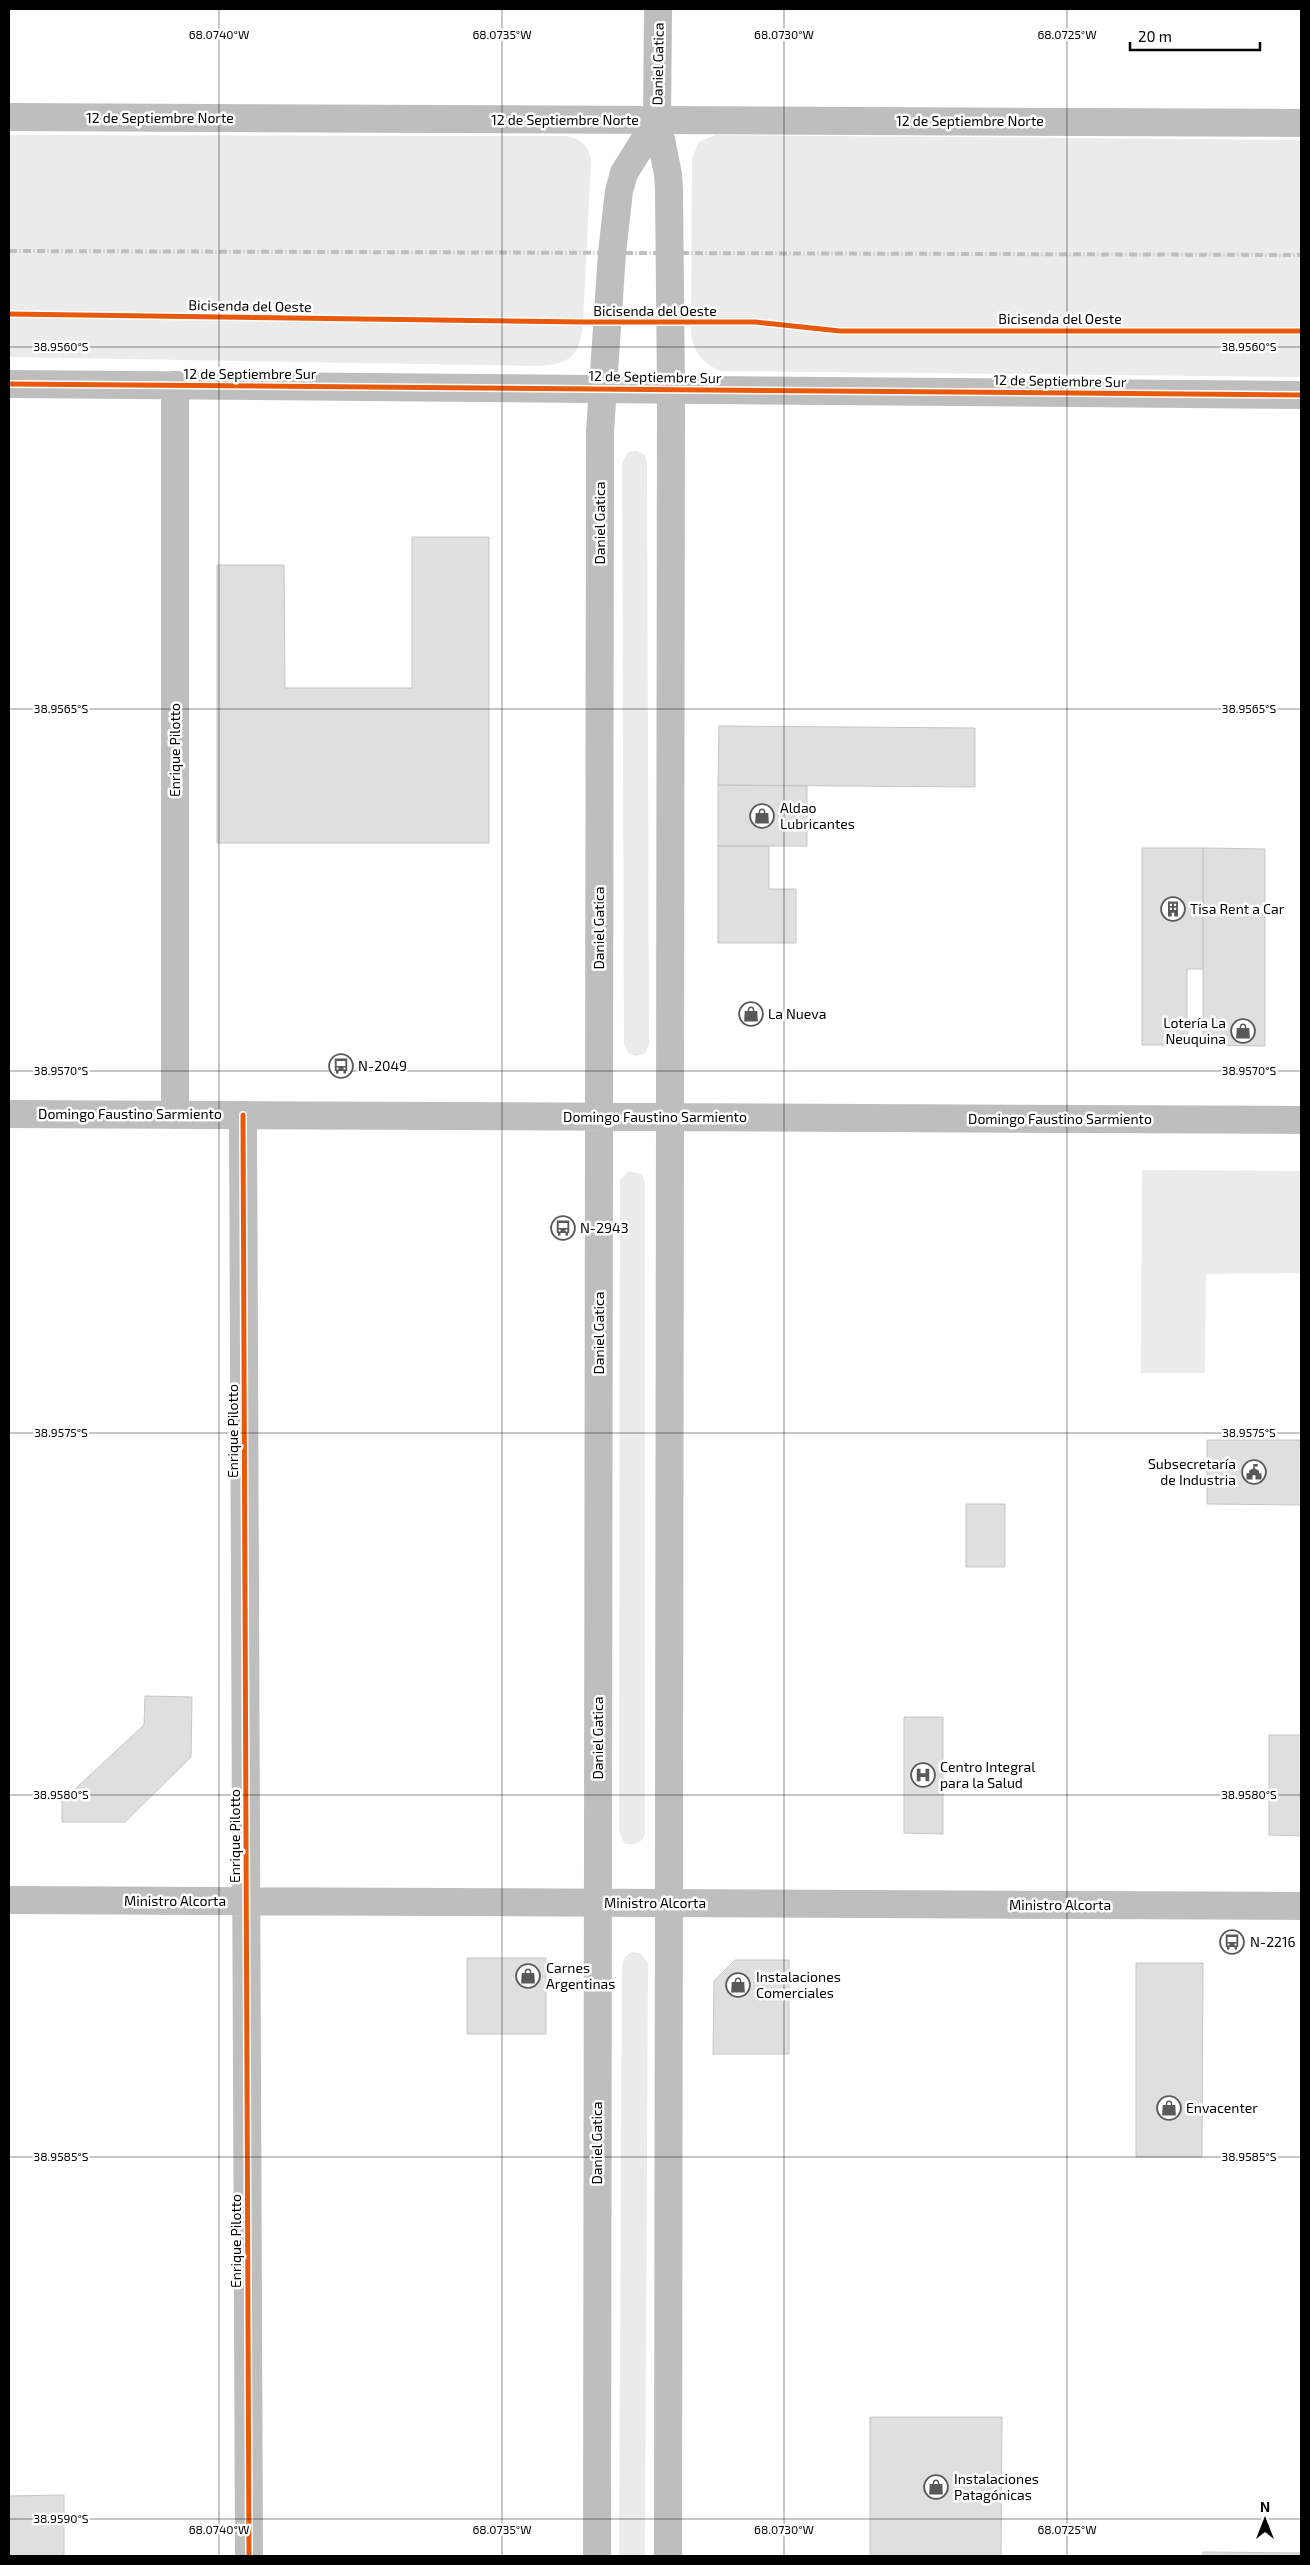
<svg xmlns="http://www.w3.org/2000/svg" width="1310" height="2565" font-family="'Exo 2',sans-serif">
<rect width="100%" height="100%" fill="#fff"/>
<path fill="#ebebeb" d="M 9,135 L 567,136 C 582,140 589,146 591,161 L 583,322 C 580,358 569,365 534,366 L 9,357 Z
M 715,135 L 1301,140 L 1301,377 L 720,371 C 703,363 695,354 691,335 L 692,158 L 699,142 Z
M 637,451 L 645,455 L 647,463 L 649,1045 L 645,1053 L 636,1056 L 628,1053 L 624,1045 L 622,463 L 628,452 Z
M 1142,1170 L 1301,1171 L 1301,1273 L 1206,1274 L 1205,1373 L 1141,1373 Z
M 628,1171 L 641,1174 L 645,1182 L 645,1834 C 641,1844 634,1846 624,1843 L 619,1830 L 620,1181 Z
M 631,1952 L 640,1953 L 648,1963 L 645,2556 L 619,2556 L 622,1966 L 624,1958 Z"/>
<path fill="#dfdfdf" stroke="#c6c6c6" d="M 412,537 L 489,537 L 489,843 L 217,843 L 217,565 L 284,565 L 285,688 L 412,688 Z
M 719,726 L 975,728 L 975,787 L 718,785 Z
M 718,785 L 807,786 L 807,846 L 718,846 Z
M 718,846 L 769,846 L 769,889 L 796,889 L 796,943 L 718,943 Z
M 1142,848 L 1203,848 L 1203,969 L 1187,969 L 1187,1045 L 1142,1045 Z
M 1203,848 L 1265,849 L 1265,1046 L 1203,1045 Z
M 1207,1440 L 1301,1440 L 1301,1505 L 1207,1504 Z
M 966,1504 L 1005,1504 L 1005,1567 L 966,1567 Z
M 145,1696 L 192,1697 L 191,1757 L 125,1822 L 62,1822 L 62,1801 L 144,1725 Z
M 904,1717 L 943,1717 L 943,1834 L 904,1833 Z
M 1269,1735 L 1301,1735 L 1301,1836 L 1269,1835 Z
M 467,1958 L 546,1958 L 546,2034 L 467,2034 Z
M 735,1960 L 789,1960 L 789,2054 L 713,2054 L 714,1981 Z
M 1136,1963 L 1203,1963 L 1202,2157 L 1136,2157 Z
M 870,2417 L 1002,2417 L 1001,2556 L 870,2556 Z
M 64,2495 L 64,2556 L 9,2556 L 9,2496 Z
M 1203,2552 L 1301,2553 L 1301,2556 L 1203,2556 Z"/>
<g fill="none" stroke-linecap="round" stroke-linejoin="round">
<path stroke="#bebebe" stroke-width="28" d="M 9,117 L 1301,123
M 9,384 L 1301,395
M 175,385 L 175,1115
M 243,1115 L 249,2556
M 9,1900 L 1301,1906"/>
<path stroke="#bebebe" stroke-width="28" d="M 658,9 L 657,120 L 668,174 L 669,190 L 671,389 L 668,2556
M 9,1114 L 1301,1120
M 597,2556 L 600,432 L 612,253 L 619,191 L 624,173 L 657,120"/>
<path stroke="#bebebe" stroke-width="4" stroke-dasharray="8 2.5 1 2.5" stroke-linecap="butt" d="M 9,251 L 1301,255"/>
<g stroke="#fff" stroke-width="8">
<path id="cycleway" d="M 9,314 L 583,322 L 755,322 L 840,331 L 1301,331
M 9,384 L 1301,395
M 243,1115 L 249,2556"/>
</g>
<use href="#cycleway" stroke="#e8590c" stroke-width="5"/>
</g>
<path fill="none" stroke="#000" stroke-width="1" stroke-opacity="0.45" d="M 219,9 L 219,2556M 502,9 L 502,2556M 784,9 L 784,2556M 1067,9 L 1067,2556M 9,347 L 1301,347M 9,709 L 1301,709M 9,1071 L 1301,1071M 9,1433 L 1301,1433M 9,1795 L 1301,1795M 9,2157 L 1301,2157M 9,2519 L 1301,2519"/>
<defs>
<g id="shop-ring" transform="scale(1.25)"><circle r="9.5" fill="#fff" stroke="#595959" stroke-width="1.5"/><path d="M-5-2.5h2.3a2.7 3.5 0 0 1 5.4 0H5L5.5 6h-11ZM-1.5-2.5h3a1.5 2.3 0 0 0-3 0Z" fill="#595959"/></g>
<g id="building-ring" transform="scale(1.25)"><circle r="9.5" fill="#fff" stroke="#595959" stroke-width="1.5"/><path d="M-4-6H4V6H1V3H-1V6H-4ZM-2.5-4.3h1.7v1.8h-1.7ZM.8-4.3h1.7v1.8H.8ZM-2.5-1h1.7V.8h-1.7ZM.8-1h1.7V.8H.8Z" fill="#595959"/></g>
<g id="bus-ring" transform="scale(1.25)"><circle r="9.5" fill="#fff" stroke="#595959" stroke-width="1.5"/><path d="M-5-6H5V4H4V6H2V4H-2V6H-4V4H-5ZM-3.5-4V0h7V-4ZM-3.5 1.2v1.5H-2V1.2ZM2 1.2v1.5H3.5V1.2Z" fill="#595959"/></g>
<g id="civic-ring" transform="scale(1.25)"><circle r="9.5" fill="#fff" stroke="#595959" stroke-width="1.5"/><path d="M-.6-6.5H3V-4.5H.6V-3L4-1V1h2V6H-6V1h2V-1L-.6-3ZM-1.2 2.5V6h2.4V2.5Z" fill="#595959"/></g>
<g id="hospital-ring" transform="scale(1.25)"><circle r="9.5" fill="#fff" stroke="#595959" stroke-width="1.5"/><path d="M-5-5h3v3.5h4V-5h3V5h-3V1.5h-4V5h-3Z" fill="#595959"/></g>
</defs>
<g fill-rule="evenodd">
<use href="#shop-ring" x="762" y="816"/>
<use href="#building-ring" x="1173" y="909"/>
<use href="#shop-ring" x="751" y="1014"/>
<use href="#shop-ring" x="1243" y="1031"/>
<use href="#bus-ring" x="341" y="1066"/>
<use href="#bus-ring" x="563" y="1228"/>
<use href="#civic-ring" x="1254" y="1472"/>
<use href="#hospital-ring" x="923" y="1775"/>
<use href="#bus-ring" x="1232" y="1942"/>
<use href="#shop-ring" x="528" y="1976"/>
<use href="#shop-ring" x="738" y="1985"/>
<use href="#shop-ring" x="1169" y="2108"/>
<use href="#shop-ring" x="936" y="2487"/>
</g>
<g text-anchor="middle" stroke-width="5" stroke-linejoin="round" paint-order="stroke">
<g font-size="14" fill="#000" stroke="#fff">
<text transform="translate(658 64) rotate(-89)" y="5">Daniel Gatica</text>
<text x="160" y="123">12 de Septiembre Norte</text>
<text x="565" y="125">12 de Septiembre Norte</text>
<text x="970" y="126">12 de Septiembre Norte</text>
<text transform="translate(250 306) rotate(1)" y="5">Bicisenda del Oeste</text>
<text x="655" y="316">Bicisenda del Oeste</text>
<text x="1060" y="324">Bicisenda del Oeste</text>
<text x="250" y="379">12 de Septiembre Sur</text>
<text transform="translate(655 377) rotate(1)" y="5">12 de Septiembre Sur</text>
<text transform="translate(1060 381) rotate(1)" y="5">12 de Septiembre Sur</text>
<text transform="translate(600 523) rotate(-90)" y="5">Daniel Gatica</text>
<text transform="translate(175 750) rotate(-90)" y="5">Enrique Pilotto</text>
<text transform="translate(599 928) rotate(-90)" y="5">Daniel Gatica</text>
<text x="130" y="1119">Domingo Faustino Sarmiento</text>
<text x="655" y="1122">Domingo Faustino Sarmiento</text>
<text x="1060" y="1124">Domingo Faustino Sarmiento</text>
<text transform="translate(599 1333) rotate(-90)" y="5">Daniel Gatica</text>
<text transform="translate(233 1431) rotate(-90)" y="5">Enrique Pilotto</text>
<text transform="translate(598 1738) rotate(-90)" y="5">Daniel Gatica</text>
<text transform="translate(235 1836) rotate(-90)" y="5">Enrique Pilotto</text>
<text x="175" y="1906">Ministro Alcorta</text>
<text x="655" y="1908">Ministro Alcorta</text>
<text x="1060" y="1910">Ministro Alcorta</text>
<text transform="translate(597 2143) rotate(-90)" y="5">Daniel Gatica</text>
<text transform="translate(236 2241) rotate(-90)" y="5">Enrique Pilotto</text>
</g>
<g font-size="14" fill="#000" stroke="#fff" text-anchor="start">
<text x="780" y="813">Aldao<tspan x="780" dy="16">Lubricantes</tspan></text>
<text x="1190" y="914">Tisa Rent a Car</text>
<text x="768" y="1019">La Nueva</text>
<text x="1226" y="1028" text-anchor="end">Lotería La<tspan x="1226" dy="16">Neuquina</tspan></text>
<text x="358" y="1071">N-2049</text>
<text x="580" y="1233">N-2943</text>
<text x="1236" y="1469" text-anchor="end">Subsecretaría<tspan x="1236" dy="16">de Industria</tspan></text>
<text x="940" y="1772">Centro Integral<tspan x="940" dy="16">para la Salud</tspan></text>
<text x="1250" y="1947">N-2216</text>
<text x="546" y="1973">Carnes<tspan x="546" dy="16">Argentinas</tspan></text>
<text x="756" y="1982">Instalaciones<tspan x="756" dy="16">Comerciales</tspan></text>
<text x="1186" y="2113">Envacenter</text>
<text x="954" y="2484">Instalaciones<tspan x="954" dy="16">Patagónicas</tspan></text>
</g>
</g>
<g font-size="12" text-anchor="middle" fill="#000" stroke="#fff" stroke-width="5" stroke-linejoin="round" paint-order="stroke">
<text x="219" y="39">68.0740°W</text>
<text x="502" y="39">68.0735°W</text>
<text x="784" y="39">68.0730°W</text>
<text x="1067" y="39">68.0725°W</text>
<text x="61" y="351">38.9560°S</text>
<text x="1249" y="351">38.9560°S</text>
<text x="61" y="713">38.9565°S</text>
<text x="1249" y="713">38.9565°S</text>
<text x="61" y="1075">38.9570°S</text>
<text x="1249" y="1075">38.9570°S</text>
<text x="61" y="1437">38.9575°S</text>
<text x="1249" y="1437">38.9575°S</text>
<text x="61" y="1799">38.9580°S</text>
<text x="1249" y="1799">38.9580°S</text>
<text x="61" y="2161">38.9585°S</text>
<text x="1249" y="2161">38.9585°S</text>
<text x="61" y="2523">38.9590°S</text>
<text x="219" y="2534">68.0740°W</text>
<text x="502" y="2534">68.0735°W</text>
<text x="784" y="2534">68.0730°W</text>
<text x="1067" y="2534">68.0725°W</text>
</g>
<rect width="1310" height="2565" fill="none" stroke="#000000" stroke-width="20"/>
<g transform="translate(1265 2520)" stroke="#ffffff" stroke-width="4" paint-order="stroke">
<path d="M0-4L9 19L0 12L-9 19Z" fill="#000000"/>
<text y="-8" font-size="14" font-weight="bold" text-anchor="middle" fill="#000000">N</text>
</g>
<path d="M1130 42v8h130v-8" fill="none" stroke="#000000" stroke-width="2.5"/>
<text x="1138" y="42" font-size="15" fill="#000000" stroke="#ffffff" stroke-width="4" paint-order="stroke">20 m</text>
</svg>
